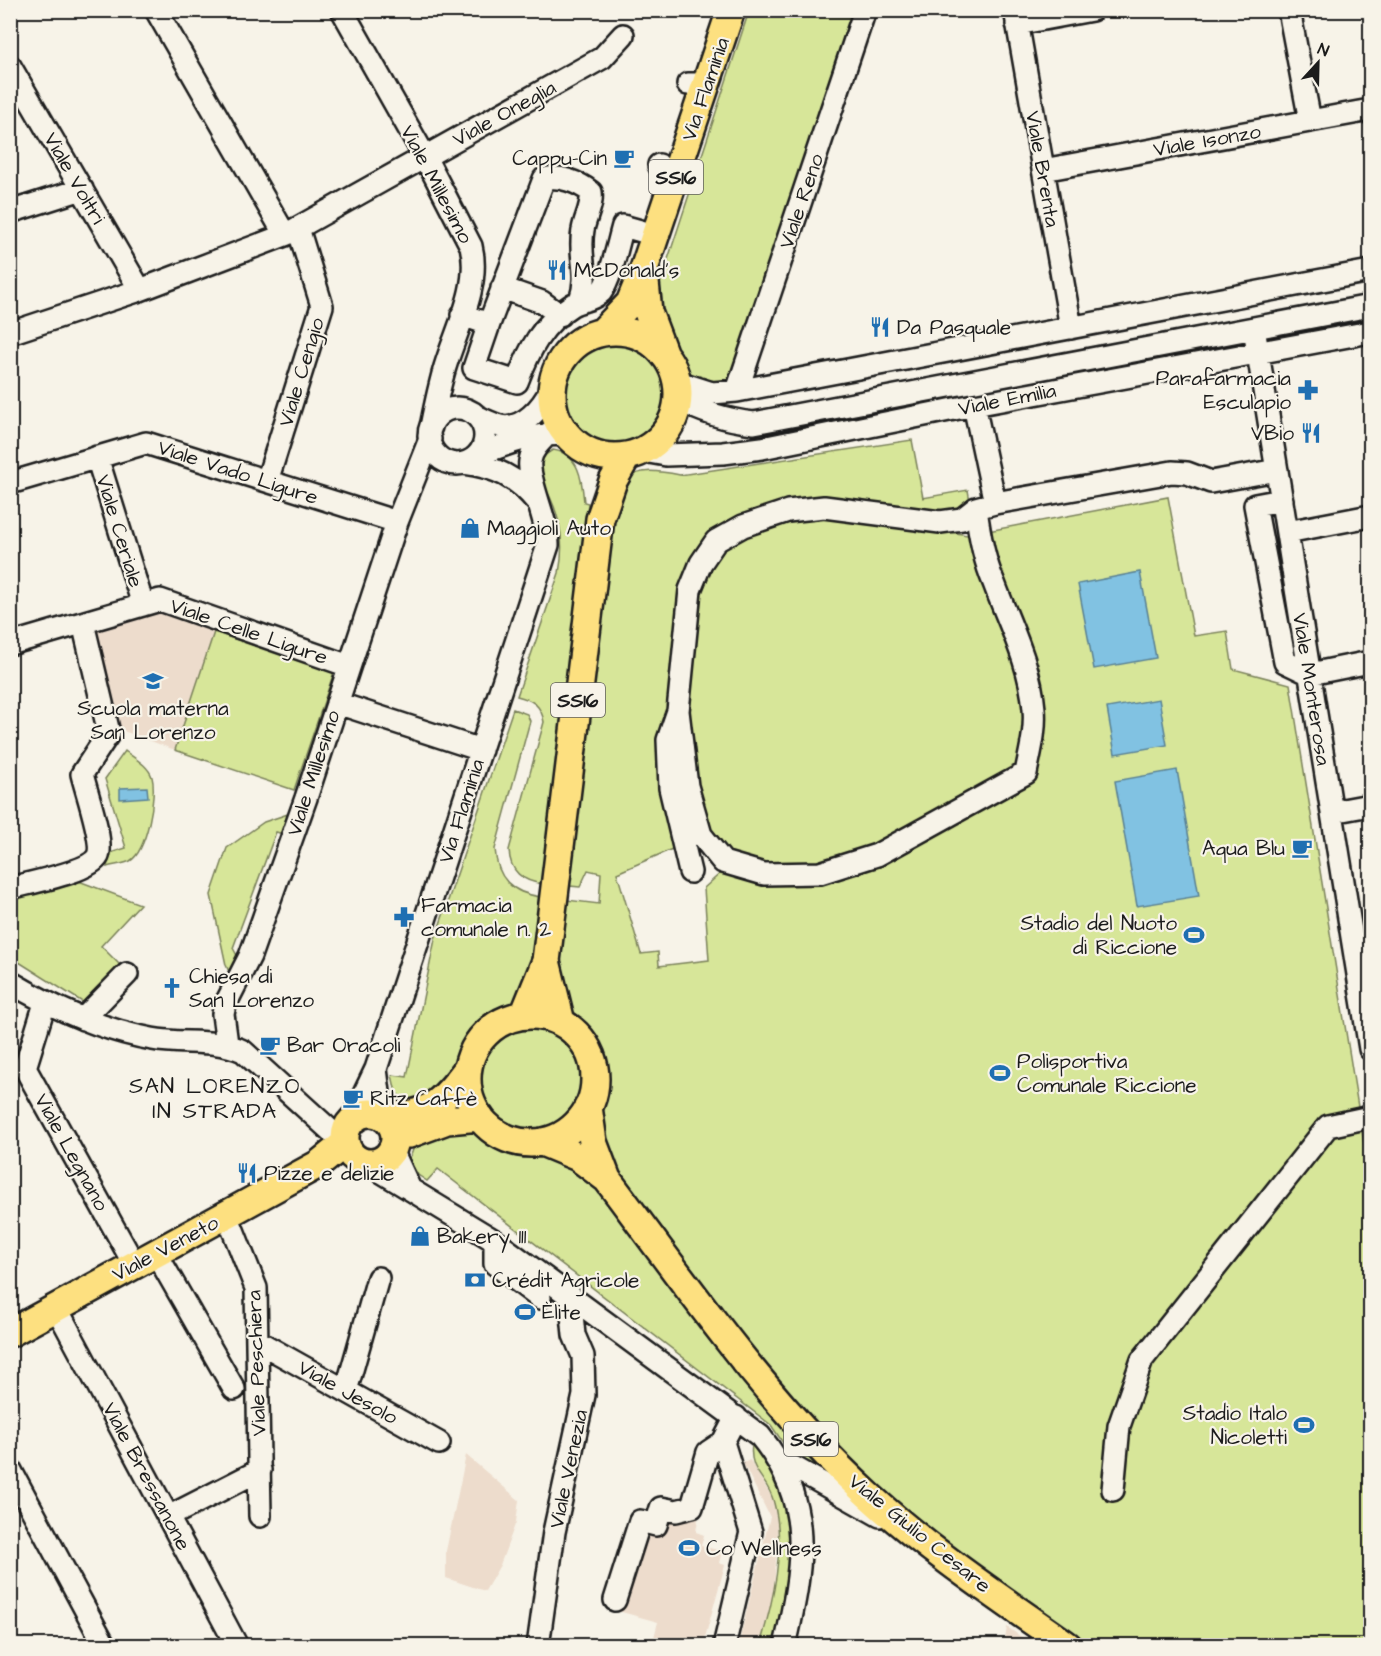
<svg xmlns="http://www.w3.org/2000/svg" width="1381" height="1656" font-family="'Architects Daughter',sans-serif">
<rect width="100%" height="100%" fill="#f7f3e8"/>
<filter id="ink" filterUnits="userSpaceOnUse"><feTurbulence type="fractalNoise" baseFrequency=".0167" numOctaves="2"/><feDisplacementMap in="SourceGraphic" scale="12" xChannelSelector="R" yChannelSelector="G"/><feConvolveMatrix kernelMatrix="1 2 1 2 8 2 1 2 1" color-interpolation-filters="sRGB"/></filter>
<g filter="url(#ink)">
<path fill="#eddccc" d="M 158,613 L 214,632 L 175,750 L 118,729 L 96,631 Z
M 466,1455 L 519,1500 L 516,1522 L 500,1565 L 485,1591 L 446,1578 L 446,1551 Z
M 750,1460 L 774,1501 L 778,1522 L 776,1561 L 773,1600 L 760,1645 L 738,1646 L 770,1517 L 743,1463 Z
M 699,1513 L 696,1532 L 704,1535 L 701,1546 L 722,1551 L 719,1563 L 725,1565 L 703,1645 L 652,1645 L 658,1622 L 618,1611 L 624,1588 L 645,1530 L 663,1534 L 667,1518 L 683,1521 Z
M 1007,1627 L 1033,1645 L 1004,1645 Z"/>
<path fill="#d7e699" stroke="#7a815a" stroke-width="1.5" d="M 749,11 L 853,11 L 730,382 L 703,385 C 679,365 662,329 655,299 Z
M566 394a49 49 0 1 1 98 0a49 49 0 1 1-98 0Z
M 912,440 L 923,498 L 968,490 L 971,507 C 950,510 929,514 908,513 C 884,512 860,505 836,503 C 787,500 716,518 693,565 C 678,597 682,634 679,668 C 675,695 666,721 662,748 C 659,779 670,817 679,846 L 617,873 L 641,954 L 658,952 L 659,966 L 709,960 L 704,888 L 725,869 L 711,858 L 697,837 L 688,841 L 674,791 L 672,738 L 686,683 L 697,586 L 710,557 L 722,543 L 775,520 L 805,514 L 838,513 L 870,517 L 967,535 L 1168,497 L 1194,636 L 1227,631 L 1233,669 L 1290,684 L 1364,1144 L 1370,1144 L 1370,1645 L 1087,1645 L 974,1567 L 899,1511 L 843,1458 L 757,1356 L 612,1161 C 604,1147 595,1132 598,1114 C 600,1098 608,1089 606,1070 C 602,1037 583,1033 569,1008 C 552,976 563,934 567,900 L 599,904 L 601,873 L 588,870 L 580,887 L 570,886 L 611,533 C 623,480 619,463 680,475 Z
M 553,450 C 580,454 582,481 584,502 L 588,503 L 543,884 C 522,881 510,872 509,850 L 544,722 C 541,705 533,700 517,696 L 559,573 C 566,537 559,509 539,477 L 543,475 L 540,467 L 541,458 Z
M 214,632 L 334,672 L 294,790 L 175,750 Z
M 513,709 L 527,714 L 530,721 L 495,849 C 497,878 511,893 541,897 C 536,927 535,982 513,1003 C 501,1014 484,1017 472,1031 C 458,1049 459,1077 440,1091 C 432,1097 419,1099 410,1103 L 396,1093 L 392,1075 L 407,1077 L 435,939 Z
M 125,751 C 134,758 148,765 152,777 C 157,795 147,851 130,861 C 124,864 114,865 107,867 L 110,853 L 126,848 L 105,779 Z
M 288,814 L 292,819 L 287,835 L 276,832 L 233,948 L 241,963 L 230,974 L 226,965 L 211,895 L 227,848 L 264,822 Z
M 76,880 L 140,904 L 101,946 L 120,965 L 84,1003 L 11,957 L 11,900 Z
M480 1079a51 51 0 1 1 102 0a51 51 0 1 1-102 0Z
M 471,1128 L 486,1139 L 509,1151 L 538,1154 L 564,1161 L 597,1186 L 735,1372 L 821,1470 L 819,1474 L 788,1450 L 771,1425 L 438,1169 L 427,1181 L 418,1175 L 409,1160 L 416,1142 Z
M 752,1444 C 804,1509 791,1570 774,1645 L 760,1645 C 773,1602 786,1548 774,1503 C 768,1477 748,1473 752,1444 Z"/>
<path fill="#81c2e2" stroke="#598093" stroke-width="1.5" d="M 1140,572 L 1156,658 L 1094,669 L 1078,584 Z
M 1159,699 L 1167,745 L 1115,754 L 1107,708 Z
M 1177,770 L 1199,896 L 1137,906 L 1115,781 Z
M 147,787 L 148,797 L 120,799 L 120,788 Z"/>
<g fill="none" stroke-linecap="round" stroke-linejoin="round">
<g stroke="#1c1c1c" stroke-width="26">
<path id="minor" d="M 156,10 L 285,235
M 342,10 L 425,157 L 471,246 C 481,286 456,330 445,367 C 439,387 435,407 431,427
M 1015,10 L 1071,328
M 1289,10 L 1310,121
M 1017,24 L 1092,10
M 10,66 L 140,290
M 688,84 L 706,84
M 659,165 L 673,184
M 1043,170 L 1370,110
M 10,212 L 82,189
M 502,288 L 542,302 L 560,315
M 462,315 L 489,324 L 474,368 L 517,382 C 529,350 542,324 572,305 C 582,300 593,300 601,292 C 611,279 618,243 623,226 L 655,235
M 489,324 L 544,179 C 560,175 578,182 591,192 C 593,206 585,217 583,230 C 578,258 590,272 580,301
M 1254,328 L 1370,1049
M 10,333 L 140,290 L 285,235 L 602,58 L 623,35
M 678,382 L 712,393 L 737,391 L 1370,271
M 737,391 L 865,10
M 678,399 C 703,413 726,420 754,423 L 1370,306
M429 436a28 28 0 1 1 56 0a28 28 0 1 1-56 0Z
M 478,417 C 485,420 493,424 500,426 C 523,431 543,406 551,389
M 643,451 L 666,455 L 723,453 L 762,448 L 974,405 L 1370,332
M 478,455 C 507,444 534,432 566,435
M 97,457 L 143,605
M 464,463 C 495,467 517,477 537,502
M 267,481 L 322,306 L 298,228
M 10,483 L 146,443 L 397,522
M 1282,500 L 1255,505 L 1285,662 L 1310,674 L 1370,662
M 995,503 L 1172,472 L 1187,473 L 1211,482 L 1277,470
M 1287,532 L 1370,516
M 10,644 L 160,600 L 349,666
M 337,703 L 481,750
M 678,711 L 687,786 L 701,835 L 723,862 L 764,874 L 820,873 L 877,855 L 1026,773 C 1030,752 1036,731 1034,709 C 1030,663 1010,626 994,583 C 984,560 979,533 976,508 L 995,503 L 974,405
M 1332,812 L 1370,805
M 690,872 L 670,788 L 668,740 L 678,711 L 690,590 L 701,563 L 716,541 L 743,526 L 788,511 L 824,507 L 940,522 L 962,519 L 976,508
M 10,888 C 28,883 90,872 98,856 C 104,842 86,791 82,774 L 109,733 L 83,623
M 10,982 C 55,1009 101,1030 152,1039 C 183,1045 215,1038 243,1051 L 331,1131 L 345,1134
M 45,1003 L 25,1068 L 134,1264
M 83,1019 L 127,974
M 227,1044 L 223,1014 L 225,1005 L 250,956 L 306,798 L 397,522 L 430,439
M 382,1116 L 376,1069 L 548,545 C 548,520 527,480 530,461 C 532,449 541,441 549,433
M 351,1121 L 376,1069
M 392,1150 L 409,1187
M 367,1163 L 495,1241 L 760,1436 C 815,1503 803,1566 785,1646
M 227,1215 L 256,1288 L 260,1516
M 495,1241 L 495,1264 L 540,1298
M 156,1253 L 234,1389
M 56,1307 L 237,1646
M 257,1341 L 439,1443
M 346,1391 L 378,1278
M 779,1459 L 880,1516
M 10,1469 L 105,1646
M 1113,1490 L 1119,1426 L 1142,1360 L 1328,1126 L 1370,1117
M 168,1517 L 260,1470
M 615,1600 L 640,1521 L 656,1525 L 661,1508 L 676,1511 L 692,1507 L 708,1452 L 723,1442
M 725,1642 L 751,1532 L 723,1442 L 736,1417
M 538,1646 L 554,1532 L 584,1395 L 583,1356 L 574,1335 L 570,1294"/>
</g>
<g stroke="#1c1c1c" stroke-width="32">
<path id="major" d="M 644,272 L 648,312 L 663,352
M552 394a63 63 0 1 1 126 0a63 63 0 1 1-126 0Z
M 603,331 L 630,303 L 644,269 L 731,10
M 546,961 L 561,1022
M 524,1015 L 546,961 L 600,519 L 613,481 L 627,456
M467 1079a64 64 0 1 1 128 0a64 64 0 1 1-128 0Z
M 588,1107 L 593,1142 L 607,1179
M345 1138a25 25 0 1 1 50 0a25 25 0 1 1-50 0Z
M 382,1116 C 428,1118 442,1103 468,1068
M 409,1134 L 447,1120 L 480,1117
M 542,1142 L 578,1157 L 607,1179 C 689,1288 767,1402 868,1495 C 929,1551 1000,1598 1068,1646
M 10,1333 L 319,1164 L 345,1143"/>
</g>
<use href="#minor" stroke="#f7f3e8" stroke-width="21"/>
<use href="#major" stroke="#fde080" stroke-width="27"/>
</g>
</g>
<defs>
<g id="cafe-bare" transform="scale(1.62)"><path d="M-5.5-4.5H6V0H3Q3 3.5 0 3.5H-2.5Q-5.5 3.5-5.5 0ZM3-3.2v2h1.7v-2ZM-6 4.5H4V6H-6Z" fill="#1f6fb2" stroke="#f7f3e8" stroke-width="2.5" paint-order="stroke"/></g>
<g id="restaurant-bare" transform="scale(1.62)"><path d="M-5-6h1v4h1v-4h1v4h1v-4h1v5L-1.5 .5V6h-2V.5L-5-1ZM5-6V6H3V1.5H1.5Q1.5-4 5-6Z" fill="#1f6fb2" stroke="#f7f3e8" stroke-width="2.5" paint-order="stroke"/></g>
<g id="pharmacy-bare" transform="scale(1.62)"><path d="M-2-6h4v4h4v4h-4v4h-4v-4h-4v-4h4Z" fill="#1f6fb2" stroke="#f7f3e8" stroke-width="2.5" paint-order="stroke"/></g>
<g id="shop-bare" transform="scale(1.62)"><path d="M-5-2.5h2.3a2.7 3.5 0 0 1 5.4 0H5L5.5 6h-11ZM-1.5-2.5h3a1.5 2.3 0 0 0-3 0Z" fill="#1f6fb2" stroke="#f7f3e8" stroke-width="2.5" paint-order="stroke"/></g>
<g id="school-bare" transform="scale(1.62)"><path d="M0-5L7-2L0 1L-7-2ZM-4 1L0 2.5L4 1V4Q0 6-4 4Z" fill="#1f6fb2" stroke="#f7f3e8" stroke-width="2.5" paint-order="stroke"/></g>
<g id="stadium-bare" transform="scale(1.62)"><path d="M0-5a6.5 5 0 1 0 0 10a6.5 5 0 1 0 0-10ZM-3.5-1.8h7v3.6h-7Z" fill="#1f6fb2" stroke="#f7f3e8" stroke-width="2.5" paint-order="stroke"/></g>
<g id="church-bare" transform="scale(1.62)"><path d="M-1.2-6h2.4v3.5h3.3v2.4h-3.3V6h-2.4V-.1h-3.3v-2.4h3.3Z" fill="#1f6fb2" stroke="#f7f3e8" stroke-width="2.5" paint-order="stroke"/></g>
<g id="bank-bare" transform="scale(1.62)"><path d="M-6-4H6V4H-6ZM0-2.3a2.3 2.3 0 1 0 0 4.6a2.3 2.3 0 1 0 0-4.6Z" fill="#1f6fb2" stroke="#f7f3e8" stroke-width="2.5" paint-order="stroke"/></g>
</defs>
<g fill-rule="evenodd">
<use href="#cafe-bare" x="624" y="158"/>
<use href="#restaurant-bare" x="557" y="270"/>
<use href="#restaurant-bare" x="880" y="327"/>
<use href="#pharmacy-bare" x="1308" y="390"/>
<use href="#restaurant-bare" x="1311" y="433"/>
<use href="#shop-bare" x="470" y="528"/>
<use href="#school-bare" x="153" y="681"/>
<use href="#cafe-bare" x="1302" y="848"/>
<use href="#pharmacy-bare" x="404" y="917"/>
<use href="#stadium-bare" x="1194" y="935"/>
<use href="#church-bare" x="172" y="988"/>
<use href="#cafe-bare" x="270" y="1045"/>
<use href="#stadium-bare" x="1000" y="1073"/>
<use href="#cafe-bare" x="353" y="1098"/>
<use href="#restaurant-bare" x="247" y="1173"/>
<use href="#shop-bare" x="420" y="1236"/>
<use href="#bank-bare" x="475" y="1280"/>
<use href="#stadium-bare" x="525" y="1312"/>
<use href="#stadium-bare" x="1304" y="1425"/>
<use href="#stadium-bare" x="689" y="1548"/>
</g>
<g text-anchor="middle" stroke-width="4.5" stroke-linejoin="round" paint-order="stroke">
<g fill="#f7f3e8" stroke="#5e5c59" stroke-width="1.5">
<rect x="649" y="160" width="54" height="34" rx="4.5"/>
<rect x="551" y="683" width="54" height="34" rx="4.5"/>
<rect x="784" y="1422" width="54" height="34" rx="4.5"/>
</g>
<g font-size="20" font-weight="bold" fill="#1c1c1c">
<text x="676" y="184">SS16</text>
<text x="578" y="707">SS16</text>
<text x="811" y="1446">SS16</text>
</g>
<g font-size="21" fill="#1c1c1c" stroke="#f7f3e8">
<text transform="translate(705 89) rotate(-71)" y="7">Via Flaminia</text>
<text transform="translate(504 113) rotate(-29)" y="7">Viale Oneglia</text>
<text transform="translate(1207 140) rotate(-10)" y="7">Viale Isonzo</text>
<text transform="translate(1043 169) rotate(80)" y="7">Viale Brenta</text>
<text transform="translate(75 178) rotate(60)" y="7">Viale Voltri</text>
<text transform="translate(437 184) rotate(62)" y="7">Viale Millesimo</text>
<text transform="translate(801 201) rotate(-71)" y="7">Viale Reno</text>
<text transform="translate(301 372) rotate(-73)" y="7">Viale Cengio</text>
<text transform="translate(1007 399) rotate(-11)" y="7">Viale Emilia</text>
<text transform="translate(238 472) rotate(18)" y="7">Viale Vado Ligure</text>
<text transform="translate(120 531) rotate(73)" y="7">Viale Ceriale</text>
<text transform="translate(249 631) rotate(19)" y="7">Viale Celle Ligure</text>
<text transform="translate(1312 689) rotate(81)" y="7">Viale Monterosa</text>
<text transform="translate(313 773) rotate(-72)" y="7">Viale Millesimo</text>
<text transform="translate(461 811) rotate(-72)" y="7">Via Flaminia</text>
<text transform="translate(72 1152) rotate(61)" y="7">Viale Legnano</text>
<text transform="translate(165 1248) rotate(-28)" y="7">Viale Veneto</text>
<text transform="translate(256 1363) rotate(-92)" y="7">Viale Peschiera</text>
<text transform="translate(348 1392) rotate(29)" y="7">Viale Jesolo</text>
<text transform="translate(568 1469) rotate(-78)" y="7">Viale Venezia</text>
<text transform="translate(147 1476) rotate(62)" y="7">Viale Bressanone</text>
<text transform="translate(920 1533) rotate(39)" y="7">Viale Giulio Cesare</text>
</g>
<g font-size="21" fill="#1c1c1c" stroke="#f7f3e8" text-anchor="start">
<text x="607" y="165" text-anchor="end">Cappu-Cin</text>
<text x="574" y="277">McDonald's</text>
<text x="897" y="334">Da Pasquale</text>
<text x="1291" y="385" text-anchor="end">Parafarmacia<tspan x="1291" dy="24">Esculapio</tspan></text>
<text x="1294" y="440" text-anchor="end">VBio</text>
<text x="487" y="535">Maggioli Auto</text>
<text x="153" y="715" text-anchor="middle">Scuola materna<tspan x="153" dy="24">San Lorenzo</tspan></text>
<text x="1285" y="855" text-anchor="end">Aqua Blu</text>
<text x="421" y="912">Farmacia<tspan x="421" dy="24">comunale n. 2</tspan></text>
<text x="1177" y="930" text-anchor="end">Stadio del Nuoto<tspan x="1177" dy="24">di Riccione</tspan></text>
<text x="189" y="983">Chiesa di<tspan x="189" dy="24">San Lorenzo</tspan></text>
<text x="287" y="1052">Bar Oracoli</text>
<text x="1017" y="1068">Polisportiva<tspan x="1017" dy="24">Comunale Riccione</tspan></text>
<text x="370" y="1105">Ritz Caffè</text>
<text x="264" y="1180">Pizze e delizie</text>
<text x="437" y="1243">Bakery 111</text>
<text x="492" y="1287">Crédit Agricole</text>
<text x="542" y="1319">Èlite</text>
<text x="1287" y="1420" text-anchor="end">Stadio Italo<tspan x="1287" dy="24">Nicoletti</tspan></text>
<text x="706" y="1555">Co Wellness</text>
</g>
<g font-size="22" letter-spacing="1.5" fill="#1c1c1c" stroke="#f7f3e8">
<text x="215" y="1093">SAN LORENZO<tspan x="215" dy="25">IN STRADA</tspan></text>
</g>
</g>
<rect width="1381" height="1656" fill="none" stroke="#f7f3e8" stroke-width="36"/>
<rect x="18" y="18" width="1345" height="1620" fill="none" stroke="#1c1c1c" stroke-width="2" filter="url(#ink)"/>
<g transform="translate(1318 63) rotate(22)" stroke="#f7f3e8" stroke-width="4.5" paint-order="stroke">
<path d="M0-4.5L10 22L0 15L-10 22Z" fill="#1c1c1c"/>
<text y="-9" font-size="16" font-weight="bold" text-anchor="middle" fill="#1c1c1c">N</text>
</g>
</svg>
